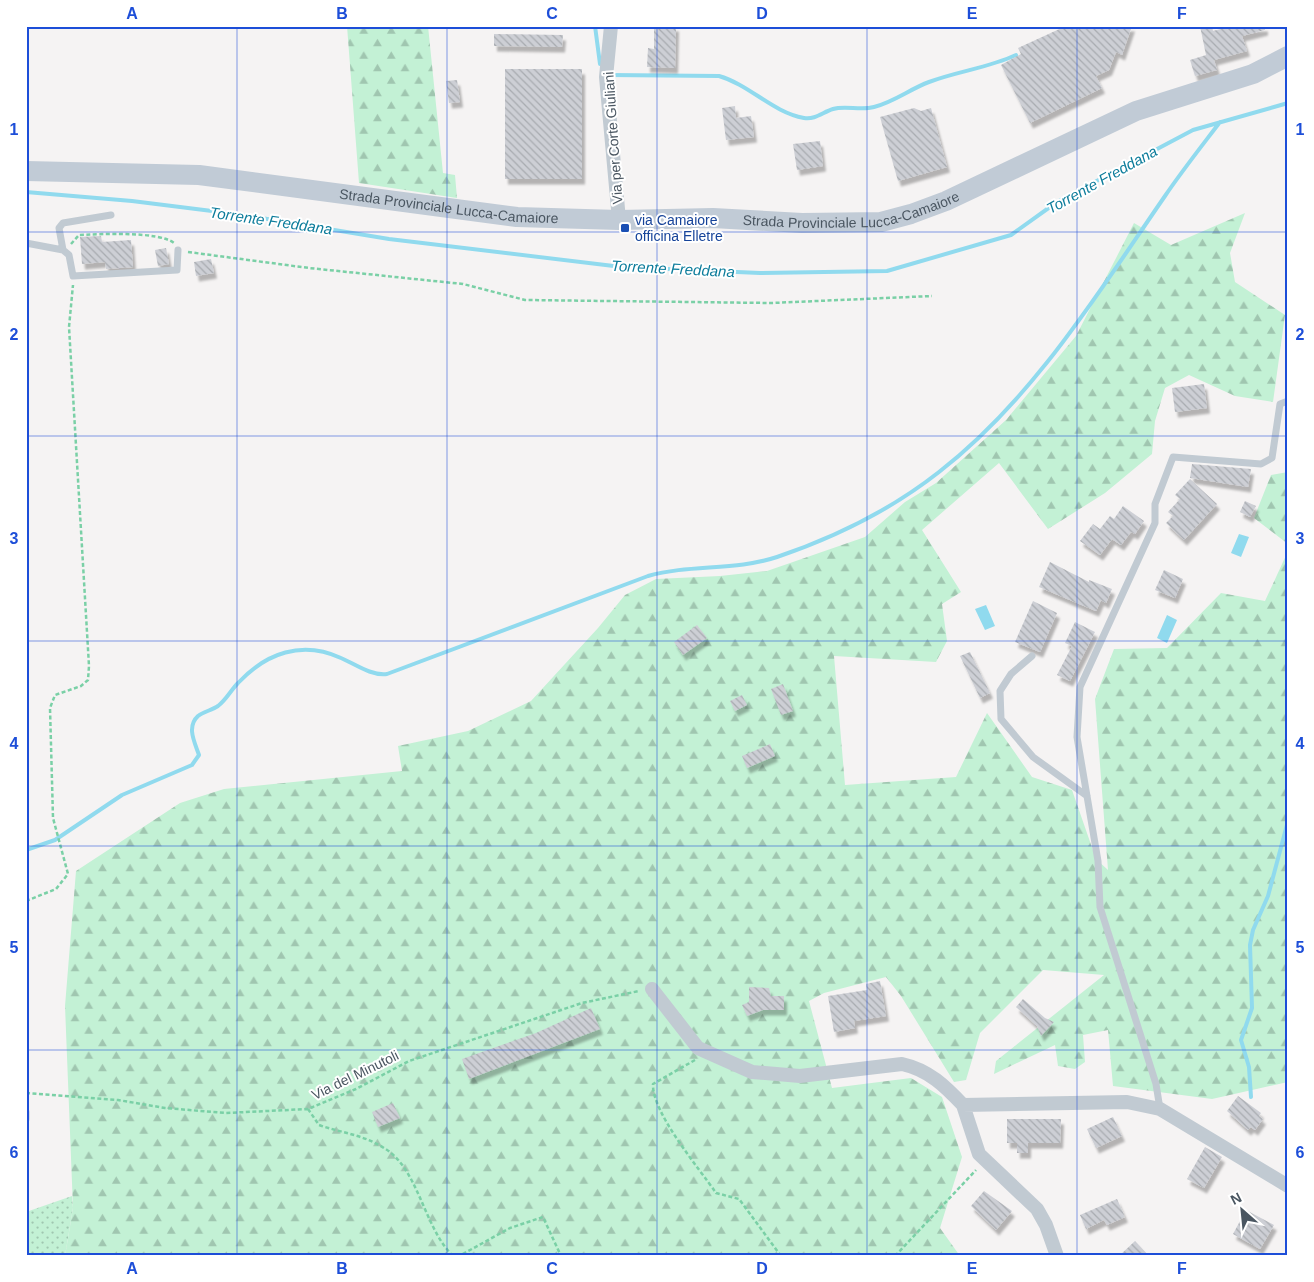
<svg xmlns="http://www.w3.org/2000/svg" width="1314" height="1282" font-family="Arial,sans-serif">
<defs>
<pattern id="grass-dots" width="8" height="8" patternUnits="userSpaceOnUse" patternTransform="scale(1.25)"><rect width="8" height="8" fill="#c3f1d5"/><path d="M2 2h.1M6 6h.1" fill="none" stroke="#a0c6b0" stroke-width="1.8" stroke-linecap="round"/></pattern>
<pattern id="forest-firs" width="22" height="20" patternUnits="userSpaceOnUse" patternTransform="scale(1.25)"><rect width="22" height="20" fill="#c3f1d5"/><path d="M5 1l3.5 6h-7zM16 11l3.5 6h-7z" fill="#a0c6b0"/></pattern>
<pattern id="building-back-hatch" width="6" height="6" patternUnits="userSpaceOnUse" patternTransform="scale(1.25)"><rect width="6" height="6" fill="#cdcfd5"/><path d="M-1 5l2 2M0 0l6 6M5-1l2 2" fill="none" stroke="#a8abb0"/></pattern>
<filter id="shadow"><feDropShadow dx="3" dy="5.5" stdDeviation="1" flood-color="#0004"/></filter>
</defs>
<rect width="100%" height="100%" fill="#f5f3f3"/>
<path fill="url(#grass-dots)" d="M 72,1196 L 73,1208 L 65,1256 L 26,1256 L 26,1212 Z"/>
<path fill="url(#forest-firs)" d="M 347,26 L 428,26 L 443,173 L 455,175 L 457,198 L 359,183 Z
M 1245,213 L 1230,253 L 1235,282 L 1285,315 L 1273,402 L 1235,396 L 1189,375 L 1165,388 L 1155,421 L 1152,454 L 1105,493 L 1048,529 L 999,463 L 922,530 L 961,592 L 942,604 L 947,641 L 936,662 L 834,656 L 845,785 L 956,777 L 987,713 L 1032,777 L 1072,790 L 1096,859 L 1108,870 L 1095,699 L 1114,649 L 1167,648 L 1221,593 L 1265,601 L 1288,551 L 1288,1082 L 1212,1099 L 1113,1086 L 1108,1030 L 1083,1035 L 1085,1062 L 1075,1069 L 1058,1066 L 1055,1045 L 994,1074 L 996,1061 L 1104,975 L 1043,970 L 980,1033 L 966,1080 L 954,1082 L 901,996 L 886,977 L 824,993 L 809,1001 L 832,1088 L 911,1078 L 942,1097 L 962,1157 L 940,1228 L 960,1256 L 65,1256 L 73,1208 L 65,1006 L 76,871 L 180,803 L 224,789 L 402,771 L 398,746 L 468,731 L 531,701 L 598,628 L 625,595 L 656,579 L 720,576 L 767,571 L 865,537 L 905,502 L 936,483 L 1006,420 L 1076,336 L 1134,223 L 1171,245 Z
M 1288,472 L 1288,544 L 1254,518 L 1271,475 Z"/>
<path fill="#90daee" d="M 1239,534 L 1249,537 L 1241,557 L 1231,553 Z
M 986,605 L 995,626 L 985,630 L 975,609 Z
M 1167,615 L 1177,620 L 1167,643 L 1157,638 Z"/>
<g fill="none" stroke-linecap="round" stroke-linejoin="round">
<path stroke="#90daee" stroke-width="4" d="M 595,26 L 600,64
M 609,75 L 719,76 C 750,85 772,112 804,118 C 815,120 823,112 833,109 C 846,105 860,111 874,107 C 894,102 910,89 929,82 C 958,71 988,68 1016,55
M 26,192 L 132,201 L 244,215 L 389,239 L 622,267 L 760,273 L 887,271 L 1011,235 L 1057,202 L 1193,130 L 1288,103
M 26,850 L 55,840 L 122,795 L 192,765 L 199,755 C 195,743 186,727 198,716 C 203,712 212,710 218,706 C 226,700 231,690 238,683 C 266,653 302,640 341,658 C 355,664 371,676 387,674 L 648,576 C 690,564 735,571 777,557 C 833,538 892,509 939,472 C 1034,398 1098,293 1165,196 C 1182,171 1201,147 1220,122
M 1251,1097 L 1249,1067 L 1241,1040 L 1252,1008 L 1250,945 L 1253,930 L 1268,896 L 1288,821"/>
</g>
<path fill="url(#building-back-hatch)" filter="url(#shadow)" d="M 654,26 L 676,26 L 675,68 L 647,67 L 648,48 L 654,49 Z
M 1066,26 L 1132,26 L 1122,55 L 1116,52 L 1109,70 L 1096,76 L 1102,88 L 1030,123 L 1001,65 L 1021,54 L 1018,48 Z
M 1200,26 L 1212,26 L 1213,31 L 1232,26 L 1265,26 L 1265,30 L 1242,36 L 1247,51 L 1214,60 L 1217,70 L 1195,76 L 1190,60 L 1206,55 Z
M 494,34 L 563,35 L 562,47 L 494,46 Z
M 505,69 L 582,69 L 582,179 L 505,179 Z
M 457,80 L 460,102 L 449,103 L 446,81 Z
M 735,106 L 736,118 L 751,116 L 754,137 L 726,140 L 722,108 Z
M 914,108 L 921,111 L 931,108 L 947,167 L 898,181 L 880,117 Z
M 820,141 L 823,166 L 797,170 L 793,144 Z
M 101,236 L 102,242 L 131,240 L 133,267 L 106,269 L 105,262 L 82,264 L 80,237 Z
M 166,248 L 169,264 L 158,266 L 155,250 Z
M 211,259 L 214,273 L 196,276 L 194,262 Z
M 1204,384 L 1207,408 L 1175,412 L 1172,388 Z
M 1192,464 L 1251,469 L 1248,487 L 1190,478 Z
M 1190,479 L 1217,504 L 1184,540 L 1166,523 L 1173,516 L 1168,512 L 1180,499 L 1175,495 Z
M 1245,501 L 1256,506 L 1250,517 L 1240,512 Z
M 1123,506 L 1144,521 L 1135,534 L 1131,532 L 1121,545 L 1112,539 L 1100,555 L 1080,541 L 1093,524 L 1100,529 L 1110,516 L 1114,519 Z
M 1050,562 L 1089,582 L 1089,580 L 1112,589 L 1106,603 L 1101,600 L 1096,611 L 1039,587 Z
M 1164,570 L 1183,579 L 1175,598 L 1155,590 Z
M 1033,601 L 1057,613 L 1040,652 L 1015,642 Z
M 1075,622 L 1095,632 L 1070,681 L 1057,675 L 1072,646 L 1065,643 Z
M 697,625 L 707,638 L 683,655 L 674,642 Z
M 970,652 L 990,693 L 980,698 L 960,656 Z
M 783,684 L 793,711 L 781,715 L 771,689 Z
M 742,695 L 747,705 L 735,711 L 730,701 Z
M 770,744 L 775,756 L 747,768 L 742,756 Z
M 880,981 L 886,1016 L 854,1021 L 855,1028 L 834,1032 L 828,996 L 867,990 L 866,984 Z
M 749,987 L 769,988 L 771,996 L 784,996 L 784,1010 L 763,1010 L 747,1016 L 742,1005 L 749,1002 Z
M 1023,999 L 1045,1018 L 1054,1022 L 1041,1036 L 1037,1026 L 1016,1007 Z
M 591,1008 L 600,1029 L 469,1079 L 462,1059 L 536,1033 Z
M 1238,1096 L 1261,1113 L 1259,1116 L 1263,1119 L 1255,1130 L 1251,1127 L 1248,1130 L 1227,1111 Z
M 393,1103 L 400,1118 L 378,1127 L 372,1112 Z
M 1113,1117 L 1122,1136 L 1096,1148 L 1087,1129 Z
M 1007,1119 L 1061,1119 L 1060,1143 L 1028,1143 L 1028,1153 L 1017,1153 L 1017,1143 L 1007,1143 Z
M 1205,1147 L 1222,1157 L 1204,1188 L 1187,1179 Z
M 984,1191 L 1012,1211 L 996,1230 L 971,1206 Z
M 1117,1199 L 1125,1217 L 1107,1225 L 1104,1220 L 1086,1229 L 1080,1215 Z
M 1246,1210 L 1274,1225 L 1260,1249 L 1233,1234 Z
M 1135,1241 L 1149,1256 L 1119,1256 Z"/>
<g fill="none" stroke-linecap="round" stroke-linejoin="round">
<path stroke="#7ad0a6" stroke-width="2.5" stroke-dasharray="4 2.5" stroke-linecap="butt" d="M 71,244 L 79,235 C 100,234 159,231 174,243
M 188,252 L 309,268 L 463,284 L 525,300 L 771,303 L 932,296
M 26,901 L 56,889 L 68,874 L 53,818 L 50,708 L 55,695 L 81,686 L 88,680 L 89,666 L 69,327 L 73,285
M 695,1060 L 653,1084 C 652,1113 699,1168 716,1193 L 739,1199 L 781,1256
M 26,1093 L 118,1100 L 165,1108 L 226,1113 L 308,1109 L 356,1089 L 409,1061 L 582,1003 L 639,991
M 308,1109 L 319,1125 C 342,1133 364,1135 384,1148 C 418,1168 423,1224 451,1254 L 461,1255 L 510,1228 L 543,1217 L 561,1256
M 895,1256 L 976,1170"/>
<path stroke="#c1cad2" stroke-width="7" d="M 26,243 L 63,250 L 69,255 L 73,276 L 177,270 L 178,250
M 63,250 L 59,228 L 63,223 L 111,215
M 1032,656 L 1011,674 L 1000,691 L 1001,719 L 1033,757 L 1087,796
M 1160,1109 L 1156,1084 L 1100,907 L 1098,861 L 1077,737 L 1080,687 L 1155,523 L 1155,504 L 1173,457 L 1261,464 L 1272,458 L 1280,404 L 1288,401
M 26,1112 L 26,1119"/>
<path stroke="#c1cad2" stroke-width="14" d="M 611,26 L 606,77 L 619,220
M 652,989 L 698,1048 L 752,1072 L 800,1076 L 902,1064 C 929,1070 945,1086 963,1105 L 1127,1102 L 1160,1109 L 1288,1186
M 963,1105 L 979,1154 L 1037,1209 L 1046,1225 L 1057,1256"/>
<path stroke="#c1cbd6" stroke-width="20" id="s1" d="M 26,171 L 199,175 L 517,217 L 619,220 L 713,218 L 802,223 L 881,222 L 911,214 L 946,201 L 1136,111 L 1253,74 L 1288,56"/>
</g>
<path fill="none" stroke="#1d4ed8" stroke-width="1" stroke-opacity="0.55" d="M 237,26 L 237,1256M 447,26 L 447,1256M 657,26 L 657,1256M 867,26 L 867,1256M 1077,26 L 1077,1256M 26,232 L 1288,232M 26,436 L 1288,436M 26,641 L 1288,641M 26,846 L 1288,846M 26,1050 L 1288,1050"/>
<rect fill="#1a4fb4" stroke="#fff" stroke-width="2" x="620" y="223" width="10" height="10" rx="2.5"/>
<g text-anchor="middle" stroke-width="4" stroke-linejoin="round" paint-order="stroke">
<g font-size="14" fill="#4a5661" stroke="#fff">
<text transform="translate(613 138) rotate(-94)" y="5">Via per Corte Giuliani</text>
<text dy="5" stroke="none"><textPath href="#s1" startOffset="425">Strada Provinciale Lucca-Camaiore</textPath></text>
<text dy="5" stroke="none"><textPath href="#s1" startOffset="830">Strada Provinciale Lucca-Camaiore</textPath></text>
<text transform="translate(355 1075) rotate(-26)" y="5">Via del Minutoli</text>
</g>
<g font-size="14" fill="#164399" stroke="#fff" text-anchor="start">
<text x="635" y="225">via Camaiore<tspan x="635" dy="16">officina Elletre</tspan></text>
</g>
<g font-size="15" font-style="italic" fill="#0c7c9b" stroke="#fff">
<text transform="translate(1102 180) rotate(-29)" y="5">Torrente Freddana</text>
<text transform="translate(271 221) rotate(8)" y="5">Torrente Freddana</text>
<text transform="translate(673 269) rotate(3)" y="5">Torrente Freddana</text>
</g>
</g>
<rect width="1314" height="1282" fill="none" stroke="#ffffff" stroke-width="55"/>
<g transform="translate(1242 1210) rotate(333)" stroke="#ffffff" stroke-width="4" paint-order="stroke">
<path d="M0-4L9 19L0 12L-9 19Z" fill="#4a5661"/>
<text y="-8" font-size="14" font-weight="bold" text-anchor="middle" fill="#4a5661">N</text>
</g>
<rect x="28" y="28" width="1258" height="1226" fill="none" stroke="#1d4ed8" stroke-width="2"/>
<g font-size="16" text-anchor="middle" font-weight="bold" fill="#1d4ed8">
<text x="132" y="19">A</text>
<text x="342" y="19">B</text>
<text x="552" y="19">C</text>
<text x="762" y="19">D</text>
<text x="972" y="19">E</text>
<text x="1182" y="19">F</text>
<text x="14" y="135">1</text>
<text x="1300" y="135">1</text>
<text x="14" y="340">2</text>
<text x="1300" y="340">2</text>
<text x="14" y="544">3</text>
<text x="1300" y="544">3</text>
<text x="14" y="749">4</text>
<text x="1300" y="749">4</text>
<text x="14" y="953">5</text>
<text x="1300" y="953">5</text>
<text x="14" y="1158">6</text>
<text x="1300" y="1158">6</text>
<text x="132" y="1274">A</text>
<text x="342" y="1274">B</text>
<text x="552" y="1274">C</text>
<text x="762" y="1274">D</text>
<text x="972" y="1274">E</text>
<text x="1182" y="1274">F</text>
</g>
</svg>
